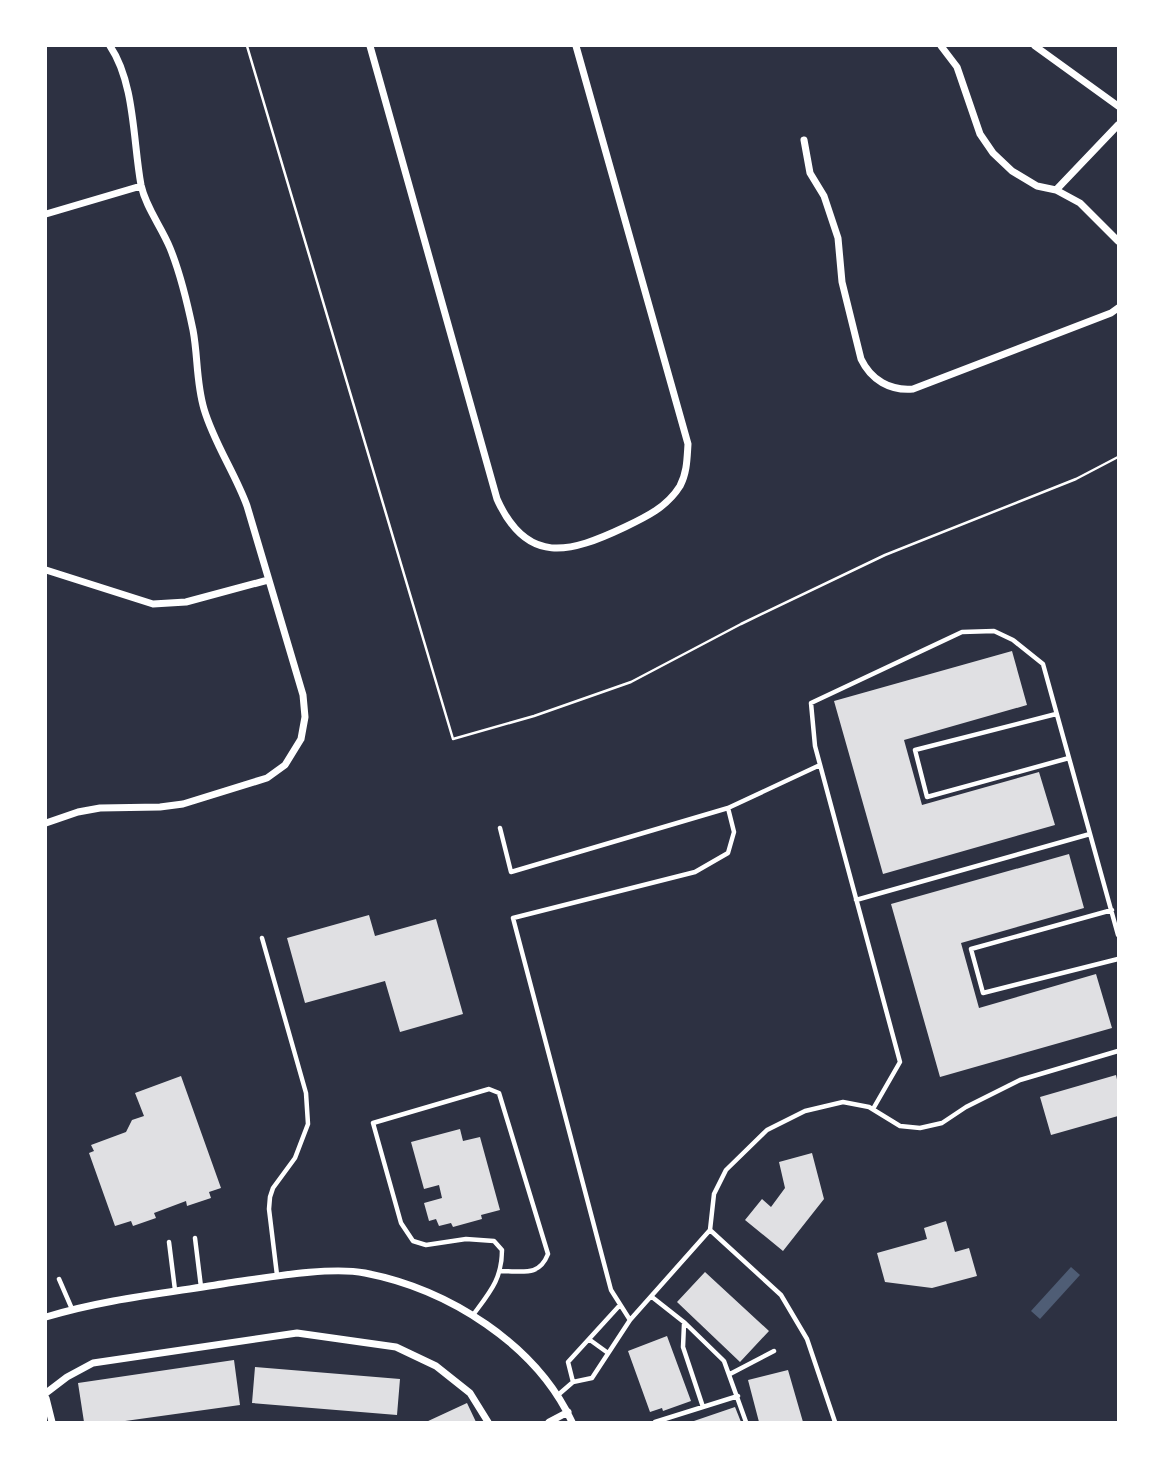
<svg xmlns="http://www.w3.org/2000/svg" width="1164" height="1468" font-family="Spectral,serif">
<rect width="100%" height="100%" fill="#2d3142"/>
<path fill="#4f5d75" d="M 1071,1267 L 1080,1275 L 1040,1319 L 1031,1311 Z"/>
<path fill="#e0e0e3" d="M 1012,651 L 1027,705 L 904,740 L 922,805 L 1039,772 L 1055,825 L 883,874 L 834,701 Z
M 1069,854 L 1084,908 L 961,943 L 979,1008 L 1096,974 L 1112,1028 L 940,1077 L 891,904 Z
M 369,915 L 375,936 L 436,919 L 463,1014 L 400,1032 L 385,981 L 305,1003 L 287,938 Z
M 1116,1075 L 1118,1084 L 1118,1116 L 1051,1135 L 1040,1097 Z
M 181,1076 L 221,1188 L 209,1192 L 211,1198 L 187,1206 L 186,1201 L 154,1213 L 156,1218 L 133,1226 L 131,1221 L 115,1226 L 89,1153 L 94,1151 L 91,1145 L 126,1132 L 132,1120 L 144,1116 L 135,1093 Z
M 460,1129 L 463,1141 L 480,1137 L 500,1210 L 481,1215 L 482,1219 L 453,1227 L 451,1223 L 439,1226 L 436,1219 L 429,1221 L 424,1203 L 442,1198 L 439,1185 L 424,1189 L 411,1142 Z
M 812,1153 L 824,1199 L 783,1251 L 745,1220 L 762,1199 L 771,1207 L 785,1188 L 779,1162 Z
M 946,1221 L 955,1252 L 969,1248 L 977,1276 L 932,1288 L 885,1282 L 877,1253 L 927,1239 L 924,1228 Z
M 705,1272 L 769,1331 L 740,1362 L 677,1302 Z
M 667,1336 L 691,1401 L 663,1411 L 662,1408 L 650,1412 L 628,1351 Z
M 234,1360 L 240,1405 L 118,1422 L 84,1422 L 78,1383 Z
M 255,1367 L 400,1379 L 397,1415 L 252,1403 Z
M 788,1370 L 803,1422 L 759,1422 L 748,1380 Z
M 467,1403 L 476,1422 L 426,1422 Z
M 735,1407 L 741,1422 L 691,1422 Z"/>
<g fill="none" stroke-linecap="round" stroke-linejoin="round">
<path stroke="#fff" stroke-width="2.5" d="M 247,46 L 453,739 L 534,716 L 631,682 L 741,624 L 885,555 L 1076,479 L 1118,457"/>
<path stroke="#fff" stroke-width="4.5" d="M 1056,714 L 915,750 L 927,797 L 1069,758
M 500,828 L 511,872 L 728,808
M 856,900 L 1090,834
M 1112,910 L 971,949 L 983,993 L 1118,959
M 262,938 L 306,1093 L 308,1124 L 295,1158 L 273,1188 L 270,1197 L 269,1209 L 277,1275
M 873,1109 L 900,1062 L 815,746 L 811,703 L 962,632 L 994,631 L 1013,640 L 1043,664 L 1118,935
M 710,1230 L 714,1194 L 726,1170 L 767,1130 L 805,1111 L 843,1102 L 869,1107 L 900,1126 L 920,1128 L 942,1123 L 966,1107 L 1020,1080 L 1118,1051
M 195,1238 L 201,1287
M 169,1242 L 175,1290
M 59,1279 L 72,1309
M 652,1297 L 685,1323 L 724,1361 L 746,1422
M 473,1315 C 490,1292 502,1279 502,1250 L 494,1241 L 466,1239 L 426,1245 L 413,1241 L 401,1223 L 373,1123 L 489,1089 L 499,1093 L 548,1254 C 539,1277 523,1271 500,1271
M 630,1320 L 611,1290 L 513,918 L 695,872 L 728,853 L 734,832 L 728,808 L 820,765
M 684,1324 L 683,1347 L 703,1407
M 590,1340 L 608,1353
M 730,1374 L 774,1351
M 573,1382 L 568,1362 L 620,1305
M 558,1395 L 573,1382 L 592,1378 L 630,1320 L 710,1230 L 781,1295 L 807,1339 L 835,1422
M 655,1422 L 738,1396"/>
<path stroke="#fff" stroke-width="7" d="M 370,46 L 497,499 C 527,566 570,553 625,527 C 646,517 667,507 680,486 C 687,473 687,459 688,444 L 576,46
M 941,46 L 957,67 L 980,134 L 993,153 L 1012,171 L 1037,186 L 1056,190 L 1080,203 L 1118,241
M 1035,46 L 1118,106
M 804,140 L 810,173 L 824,196 L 838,238 L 842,282 L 861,359 C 871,380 890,391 913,389 L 1111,313 L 1118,308
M 1056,190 L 1118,125
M 46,214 L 141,186
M 46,570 L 153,604 L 186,602 L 268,580
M 46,823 L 78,812 L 100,808 L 160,807 L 183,804 L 267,778 L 285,765 L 301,739 L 305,717 L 303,695 L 247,506 C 235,473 214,443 204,409 C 196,382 198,356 193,330 C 188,306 179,270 170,248 C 161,226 146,208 141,185 C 133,142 135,83 110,46
M 46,1317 C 105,1299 167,1293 228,1283 C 265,1278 329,1266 365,1273 C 448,1289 536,1344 572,1422
M 46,1393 L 67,1377 L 93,1363 L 297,1333 L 396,1347 L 436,1366 L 470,1393 L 488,1422
M 46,1398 L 52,1422
M 549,1422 L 568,1412"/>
</g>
<rect width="1164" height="1468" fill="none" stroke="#ffffff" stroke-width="94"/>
</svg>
